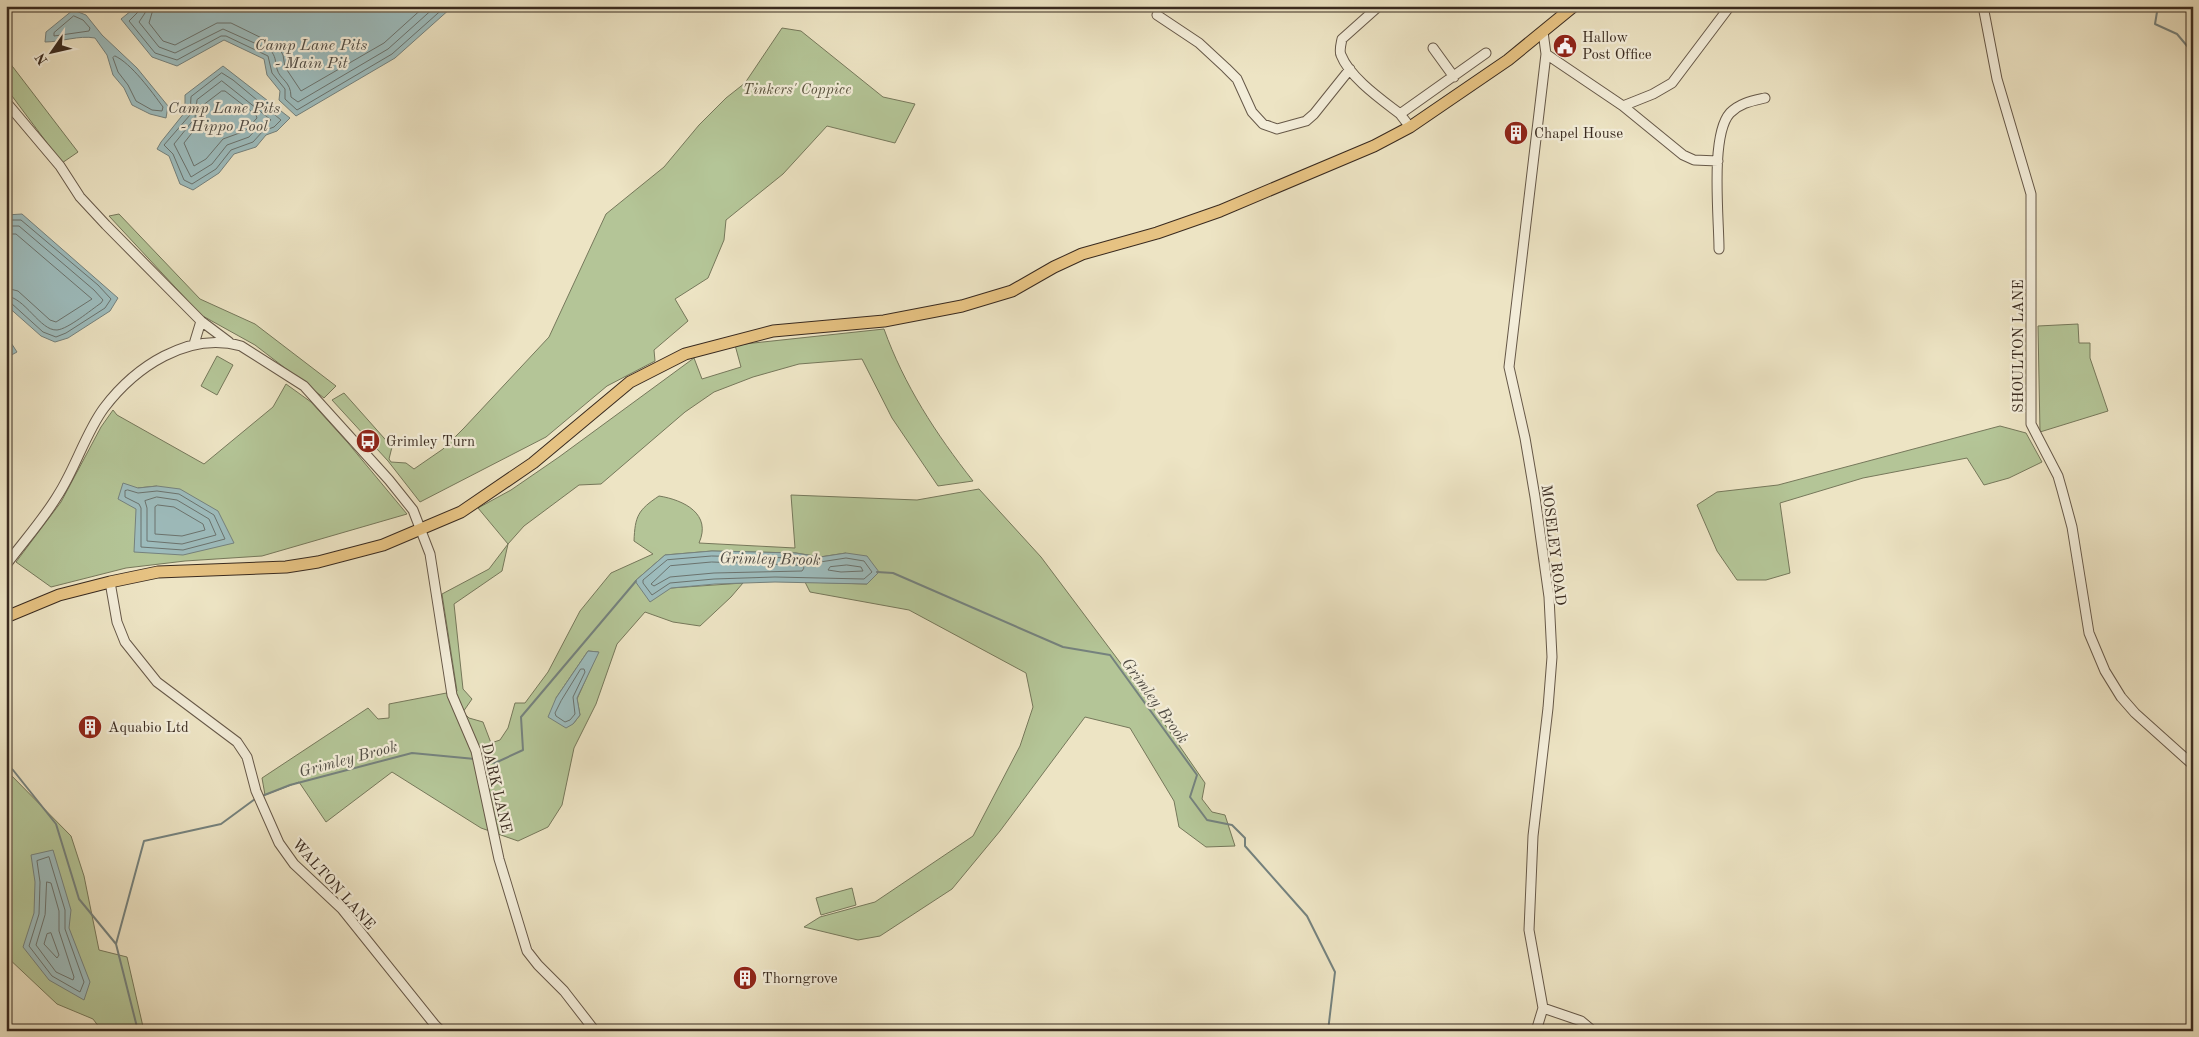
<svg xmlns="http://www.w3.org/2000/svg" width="2199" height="1037" font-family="'Old Standard TT',serif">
<rect width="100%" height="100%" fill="#ede4c4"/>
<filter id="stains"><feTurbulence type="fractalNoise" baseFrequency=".004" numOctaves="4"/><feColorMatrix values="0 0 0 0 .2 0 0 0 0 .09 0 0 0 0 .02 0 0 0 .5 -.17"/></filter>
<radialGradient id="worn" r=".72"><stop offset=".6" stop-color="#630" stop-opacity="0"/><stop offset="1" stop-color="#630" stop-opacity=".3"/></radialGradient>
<path fill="#b4c597" stroke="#76785b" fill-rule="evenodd" d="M 782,28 L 801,31 L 883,97 L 915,104 L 895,143 L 827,126 L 783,174 L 726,220 L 724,240 L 708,278 L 675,299 L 688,321 L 654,350 L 655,361 L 607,386 L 546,437 L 420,502 L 388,461 L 332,400 L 344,393 L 392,447 L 389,459 L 391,462 L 406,463 L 414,469 L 443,449 L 464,428 L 549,337 L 606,214 L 664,167 L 699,125 L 726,98 L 745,83 Z
M 6,58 L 78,152 L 62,163 L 6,88 Z
M 119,214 L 200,299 L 255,324 L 336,386 L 324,398 L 255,345 L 201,315 L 109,216 Z
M 2078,324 L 2079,343 L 2090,343 L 2090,358 L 2108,411 L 2040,432 L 2038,326 Z
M 884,329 C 904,385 936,434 973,481 L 938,486 L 892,418 L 862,359 L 799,364 L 753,377 L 714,392 L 685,412 L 601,484 L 579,485 L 524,526 L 508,544 L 502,571 L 454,604 L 463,689 L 472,699 L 463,712 L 469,718 L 483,722 L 491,743 L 500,740 L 508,728 L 515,703 L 525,703 L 548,672 L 580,611 L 611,573 L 653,554 L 634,541 C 635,516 638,510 659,496 C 684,500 712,514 699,543 L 795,548 L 791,495 L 917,500 L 979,489 L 1041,557 L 1146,697 L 1205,783 L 1202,799 L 1212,812 L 1225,815 L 1235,846 L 1206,847 L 1179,827 L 1174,801 L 1130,728 L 1085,717 L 1000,831 L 952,889 L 880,936 L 858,940 L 804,927 L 820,917 L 875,902 L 973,836 L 1020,746 L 1033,707 L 1026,673 L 909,610 L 810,592 L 805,582 L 867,584 L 846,553 L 820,557 L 796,553 L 712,551 L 665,555 L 635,581 L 671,588 L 743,583 L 731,597 L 700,626 L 673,622 L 645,612 L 617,644 L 596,704 L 574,748 L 562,805 L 548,827 L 518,841 L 481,828 L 392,772 L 326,822 L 299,782 L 265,795 L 262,778 L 368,708 L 378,719 L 389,718 L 389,704 L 457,691 L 442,594 L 489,569 L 508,544 L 478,508 L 511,490 L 559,457 L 694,358 L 702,379 L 741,367 L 735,345 ZM 588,651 L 598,652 L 577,699 L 580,715 L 573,724 L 556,698 Z
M 217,356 L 233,365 L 217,395 L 201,386 Z
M 286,384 L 311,402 L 348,443 L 407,514 L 262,556 L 185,561 L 126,568 L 51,587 L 16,562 L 61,502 L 101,427 L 113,410 L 117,415 L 204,464 L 273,407 ZM 157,486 L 135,552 L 138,488 Z
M 2000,426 L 2026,433 L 2042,462 L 2009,478 L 1984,485 L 1967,458 L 1863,478 L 1780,503 L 1790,573 L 1766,580 L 1737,580 L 1717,551 L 1697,505 L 1717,492 L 1778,485 Z
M 6,770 L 71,836 L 84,876 L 99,950 L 127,957 L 144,1031 L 102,1031 L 93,1019 L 57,1004 L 6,956 L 10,938 L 6,932 Z
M 852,888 L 856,905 L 821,915 L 816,898 Z"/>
<path fill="#9dbcbd" stroke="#75827e" d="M 137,6 L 457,6 L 451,8 L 395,58 L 296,116 L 279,100 L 280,91 L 267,75 L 264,59 L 224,40 L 177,66 L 152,57 L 121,19 Z
M 73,10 L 86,15 L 102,35 L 137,68 L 168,106 L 166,118 L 150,114 L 132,105 L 124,88 L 113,75 L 107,55 L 95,38 C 79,35 61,42 45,42 L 46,32 Z
M 223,66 L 290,118 L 277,131 L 266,135 L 256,147 L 234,154 L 219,173 L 193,190 L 180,184 L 169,156 L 157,149 L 161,142 L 185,112 L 185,95 Z
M 22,214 L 118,298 L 110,311 L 68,338 L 55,342 L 41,336 L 6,305 L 6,215 Z
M 6,335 L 17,352 L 6,358 Z
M 123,483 L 138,488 L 157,486 L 180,489 L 218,511 L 234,543 L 183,555 L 134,552 L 136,509 L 118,499 Z
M 712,551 L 796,553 L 820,557 L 846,553 L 867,556 L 879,572 L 867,584 L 775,582 L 715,584 L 671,588 L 650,602 L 635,581 L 665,555 Z
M 588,651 L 599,652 L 577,698 L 580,715 L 573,724 L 566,728 L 548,717 L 556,698 Z
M 53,850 L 71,910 L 69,928 L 90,982 L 84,1000 L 49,980 L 23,947 L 34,913 L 35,882 L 31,855 Z"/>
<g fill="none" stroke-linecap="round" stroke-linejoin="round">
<path stroke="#6b736e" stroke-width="1" d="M 140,6 L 139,11 L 129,21 L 155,53 L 177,60 L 221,36 L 226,36 L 268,56 L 272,73 L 285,89 L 285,99 L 297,110 L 392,54 L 446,6
M 146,6 L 145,13 L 139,22 L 159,47 L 175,53 L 223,29 L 270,50 C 276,56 275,61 277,69 C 280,80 291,81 291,97 L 298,102 L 388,49 L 436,6
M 154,6 L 149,23 L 163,41 L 175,45 L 217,23 L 231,23 L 278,46 L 283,55 L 285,67 L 301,91 L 384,43 L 425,6
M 74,16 L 83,20 L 90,28 L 89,31 L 54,36 L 54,33 Z
M 115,56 C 131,63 152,92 163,107 L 162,111 L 152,110 L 136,101 L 128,85 L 118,72 L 113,58 Z
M 222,73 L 233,80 L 281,120 L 274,127 L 263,131 L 253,142 L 231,150 L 216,169 L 192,184 L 184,180 L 173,154 L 164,145 L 190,115 L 191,97 Z
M 222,81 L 271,120 L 259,126 L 249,137 L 227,145 L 212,164 L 191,177 L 174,144 L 195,118 L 197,100 Z
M 222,91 L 225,91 L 256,115 L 257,118 L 245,131 L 223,139 L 206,159 L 194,166 L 184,143 L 202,120 L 205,104 Z
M 6,220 L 21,220 L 98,285 L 111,299 L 105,308 L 66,333 L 56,337 L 43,332 L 11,303 L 6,302
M 6,226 L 19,226 L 94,290 L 103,300 L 101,303 C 91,310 68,329 57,330 C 40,331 25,297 6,296
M 6,234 L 16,234 L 92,299 L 56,322 L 50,320 L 18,291 L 6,288
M 128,490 L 138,493 L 157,491 L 179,494 L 214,515 L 225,539 L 183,550 L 141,547 L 141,508 L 139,504 L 125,497 L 125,491 Z
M 157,497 L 177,500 L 209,519 L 216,535 L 182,544 L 147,541 L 147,508 L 145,501 Z
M 158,505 L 174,507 L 203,524 L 205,530 L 182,536 L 155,534 L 155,507 Z
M 712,556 L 795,558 L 820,562 L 846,558 L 864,561 L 872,572 L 864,579 L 775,577 L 714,579 L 670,583 L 652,595 L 643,583 L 643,580 L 667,560 Z
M 712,562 L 795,565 L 803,566 L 804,568 L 802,571 L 714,573 L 670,577 L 654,586 L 651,584 L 670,566 Z
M 847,565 L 861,567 L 863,571 L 841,572 L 828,570 L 830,567 Z
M 581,669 L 584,669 L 585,672 L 573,697 L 575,714 L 570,720 L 565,722 L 556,716 L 555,713 L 561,701 Z
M 49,857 L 65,910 L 65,929 L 84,982 L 80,992 L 52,976 L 29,946 L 39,914 L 40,882 L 37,861 Z
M 47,882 L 51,883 L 59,911 L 59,931 L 74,977 L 73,980 L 56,972 L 36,945 L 45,915 Z
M 51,933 L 59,955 L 57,958 L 44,944 L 47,934 Z"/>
<path stroke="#75827e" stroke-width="2" d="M 2158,6 L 2155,24 L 2177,34 L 2193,53
M 877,572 L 893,573 L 1063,647 L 1110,655 L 1197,775 L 1190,797 L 1207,820 L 1232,825 L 1245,838 L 1245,846 L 1307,916 L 1335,972 L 1328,1031
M 480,760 L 495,763 L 523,750 L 521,717 L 636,581
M 6,765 L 13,770 L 56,824 L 79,899 L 116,944 L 138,1031
M 262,796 L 290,785 L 412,753 L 475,759
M 116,944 L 144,841 L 221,824 L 255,799"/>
<g stroke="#665848" stroke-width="11">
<path id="minor" d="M 1379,6 L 1342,39 C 1341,44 1339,51 1341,55 C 1350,78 1382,100 1400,114
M 1983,6 L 1997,79 L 2031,194 L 2031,424 L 2058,476 L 2062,490 L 2072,527 L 2089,633 L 2105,671 L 2121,697 L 2135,713 L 2193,765
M 1157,15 L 1199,43 L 1226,68 L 1237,79 L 1252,112 L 1263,124 L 1277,129 L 1306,121 L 1314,114 L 1350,69
M 1433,48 L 1454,77
M 1546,54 L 1623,106 L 1653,94 L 1672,83 L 1730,6
M 6,102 L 60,166 L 80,197 L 106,225 L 201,321 L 229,342
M 1623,106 L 1683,155 L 1694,160 L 1718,161
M 1410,127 L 1400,114 L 1486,53
M 1719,249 C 1719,218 1710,135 1730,113 C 1740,103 1752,101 1765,98
M 194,344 L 201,321
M 6,565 C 23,542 43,520 58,495 C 75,469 86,432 104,408 C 135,367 188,331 241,346 L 304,386 L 389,480 L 413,510 L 430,554 L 452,695 L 476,751 L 499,859 L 527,951 L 538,965 L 564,991 L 595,1031
M 110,582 L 117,622 L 125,642 L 157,682 L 237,742 L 247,757 L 256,791 L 279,843 L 294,864 L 342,909 L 435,1025 L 441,1031
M 1543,1008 L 1581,1021 L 1593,1031
M 1536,1031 L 1543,1008 L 1529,930 L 1533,836 L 1548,708 L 1552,657 L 1549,597 L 1535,497 L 1525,438 L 1509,367 L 1546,54 L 1543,32"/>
</g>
<g stroke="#392a1f" stroke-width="13">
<path id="major" d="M 6,617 L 59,595 L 110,582 L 158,572 L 286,567 L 318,562 L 383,545 L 461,512 L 533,463 L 630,382 L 685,354 L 773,331 L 884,321 L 962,306 L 1012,291 L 1054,267 L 1082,254 L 1157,233 L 1220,211 L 1374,146 L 1410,127 L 1508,60 L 1574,6"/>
</g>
<use href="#minor" stroke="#f3edd9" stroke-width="9"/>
<use href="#major" stroke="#e6c282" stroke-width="11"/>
</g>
<defs>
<g id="civic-disc" transform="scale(1.25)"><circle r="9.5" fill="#8f2418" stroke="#f3edd9"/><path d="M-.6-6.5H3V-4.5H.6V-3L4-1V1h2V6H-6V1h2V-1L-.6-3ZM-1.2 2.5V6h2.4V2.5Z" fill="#fff"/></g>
<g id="building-disc" transform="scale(1.25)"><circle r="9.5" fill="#8f2418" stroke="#f3edd9"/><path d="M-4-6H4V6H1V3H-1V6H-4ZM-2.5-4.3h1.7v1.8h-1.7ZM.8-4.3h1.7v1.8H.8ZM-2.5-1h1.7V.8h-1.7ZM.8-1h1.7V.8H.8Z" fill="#fff"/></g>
<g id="bus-disc" transform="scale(1.25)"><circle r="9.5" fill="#8f2418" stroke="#f3edd9"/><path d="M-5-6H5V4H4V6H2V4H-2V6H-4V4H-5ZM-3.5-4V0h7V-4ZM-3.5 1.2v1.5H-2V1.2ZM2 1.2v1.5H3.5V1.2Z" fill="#fff"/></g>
</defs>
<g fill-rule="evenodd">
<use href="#civic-disc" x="1565" y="46"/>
<use href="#building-disc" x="1516" y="133"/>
<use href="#bus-disc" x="368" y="441"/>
<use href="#building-disc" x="90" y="727"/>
<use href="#building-disc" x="745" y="978"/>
</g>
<g text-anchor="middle" stroke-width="4.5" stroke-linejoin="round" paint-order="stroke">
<g font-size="15" fill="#392a1f" stroke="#f3edd9" text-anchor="start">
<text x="1582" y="42">Hallow<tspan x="1582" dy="17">Post Office</tspan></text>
<text x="1534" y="138">Chapel House</text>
<text x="386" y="446">Grimley Turn</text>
<text x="108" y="732">Aquabio Ltd</text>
<text x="762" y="983">Thorngrove</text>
</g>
<g font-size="15" font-style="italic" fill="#58513d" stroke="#f3edd9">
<text x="797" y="94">Tinkers' Coppice</text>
</g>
<g font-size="15" fill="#392a1f" stroke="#f3edd9">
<text transform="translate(2018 346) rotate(-90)" y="5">SHOULTON LANE</text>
<text transform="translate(1554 545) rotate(83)" y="5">MOSELEY ROAD</text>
<text transform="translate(497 788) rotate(77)" y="5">DARK LANE</text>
<text transform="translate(334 884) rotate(48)" y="5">WALTON LANE</text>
</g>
<g font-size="16" font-style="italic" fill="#524e46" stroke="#f3edd9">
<text x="311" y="50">Camp Lane Pits<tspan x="311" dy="18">- Main Pit</tspan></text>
<text x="224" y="113">Camp Lane Pits<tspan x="224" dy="18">- Hippo Pool</tspan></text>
<text transform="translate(770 558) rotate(1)" y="6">Grimley Brook</text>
<text transform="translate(1156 700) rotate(54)" y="6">Grimley Brook</text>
<text transform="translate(348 758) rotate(-15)" y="6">Grimley Brook</text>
</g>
</g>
<rect width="2199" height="1037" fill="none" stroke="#ede4c4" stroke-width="25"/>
<rect x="8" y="8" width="2184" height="1022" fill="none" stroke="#392a1f" stroke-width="2.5"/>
<rect x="12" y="12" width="2174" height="1012" fill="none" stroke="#392a1f"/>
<g transform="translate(52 52) rotate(236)" stroke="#f3edd9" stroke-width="4" paint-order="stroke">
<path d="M0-4L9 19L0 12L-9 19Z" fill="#392a1f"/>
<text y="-8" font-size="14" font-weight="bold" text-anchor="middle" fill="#392a1f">N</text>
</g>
<rect width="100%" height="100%" filter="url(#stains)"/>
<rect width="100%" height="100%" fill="url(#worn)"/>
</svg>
